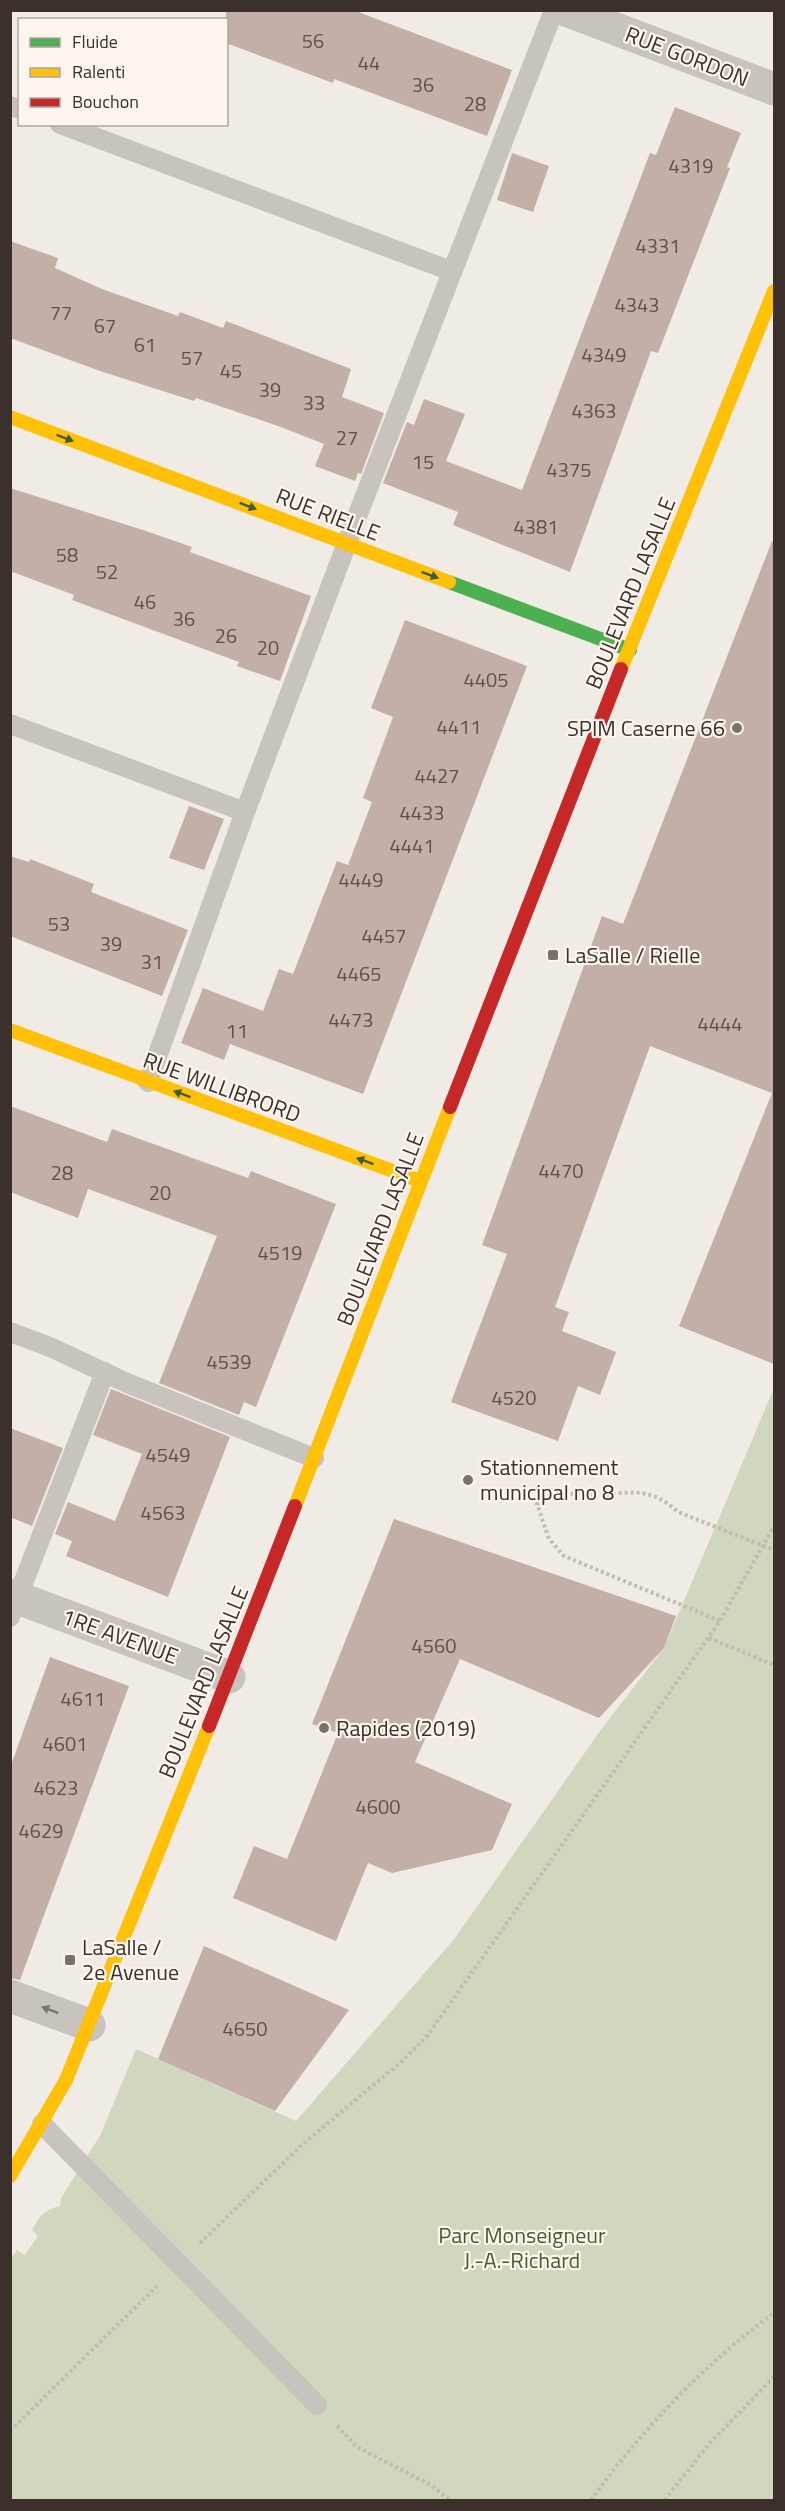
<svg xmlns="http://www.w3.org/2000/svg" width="785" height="2511" font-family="'Titillium Web',sans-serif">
<rect width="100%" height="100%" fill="#f0ebe5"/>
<path fill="#d1d6bf" d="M 774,1388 L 774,2498 L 772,2500 L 11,2500 L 11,2259 L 17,2250 L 25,2255 L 38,2236 L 32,2230 C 40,2216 44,2210 60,2206 L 61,2198 L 101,2134 L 136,2049 L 296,2121 L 455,1938 L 600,1731 L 664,1648 Z"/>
<path fill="#c3afa7" d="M 226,10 L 353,10 L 512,70 L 487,136 L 334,79 L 333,83 L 226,43 Z
M 675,107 L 741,133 L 727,167 L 730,168 L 658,353 L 651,351 L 570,572 L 453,525 L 458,512 L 383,483 L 407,422 L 414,425 L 424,399 L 465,414 L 446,461 L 522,490 L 650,153 L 656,155 Z
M 512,153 L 549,166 L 533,212 L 497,200 Z
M 10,241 L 58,258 L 55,268 L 102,289 L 178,316 L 180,312 L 223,328 L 226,321 L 351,369 L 342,397 L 384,413 L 361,474 L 358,473 L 355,481 L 315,466 L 324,444 L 281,427 L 196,398 L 194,401 L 100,371 L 10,338 Z
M 10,488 L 146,531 L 192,547 L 190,552 L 311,596 L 280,681 L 237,666 L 239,662 L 72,600 L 74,595 L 10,571 Z
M 772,541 L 774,541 L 774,1364 L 679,1326 L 772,1093 L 650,1046 L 555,1307 L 569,1312 L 562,1331 L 616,1352 L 600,1395 L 578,1386 L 558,1441 L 451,1402 L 507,1254 L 482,1245 L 602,916 L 623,924 Z
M 405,620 L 527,666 L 363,1094 L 230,1044 L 224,1060 L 181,1043 L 203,988 L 263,1011 L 279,969 L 293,974 L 337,861 L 348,865 L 372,802 L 363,798 L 393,717 L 371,708 Z
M 189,806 L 224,819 L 204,870 L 169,858 Z
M 10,856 L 29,862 L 30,859 L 94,884 L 91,892 L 188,930 L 162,996 L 10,936 Z
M 10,1106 L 107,1142 L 112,1129 L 248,1178 L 251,1171 L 336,1204 L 256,1407 L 244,1402 L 239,1415 L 159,1383 L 217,1236 L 88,1189 L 78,1218 L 10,1192 Z
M 111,1389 L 230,1437 L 168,1597 L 66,1556 L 72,1541 L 55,1534 L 68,1502 L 115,1521 L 142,1454 L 93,1435 Z
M 10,1428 L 63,1448 L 32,1526 L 10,1517 Z
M 394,1519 L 676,1616 L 664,1648 L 599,1718 L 460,1659 L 415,1762 L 512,1804 L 492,1850 L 392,1873 L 368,1863 L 336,1941 L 233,1898 L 254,1846 L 287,1859 L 338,1733 L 312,1724 Z
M 50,1657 L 129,1686 L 20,1980 L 10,1978 L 11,1765 Z
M 204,1946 L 349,2010 L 275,2111 L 158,2059 Z"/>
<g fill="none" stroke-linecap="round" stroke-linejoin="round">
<path stroke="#c2bbb6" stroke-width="4" stroke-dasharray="3 3" stroke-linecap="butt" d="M 720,1621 L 564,1556 L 549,1539 L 537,1504 C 547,1501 558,1495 568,1494 C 576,1493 584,1495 591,1495 C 628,1494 647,1484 678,1512 L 774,1550
M 709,1638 L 774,1665
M 200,2243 L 303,2144 L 401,2062 L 427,2036 L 720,1621 L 774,1526
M 337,2426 L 357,2447 L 431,2485 L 450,2500
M 10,2431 L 159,2284
M 591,2500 C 642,2430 704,2364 774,2313
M 665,2500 L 709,2444 L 774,2377"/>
<path stroke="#c9c3be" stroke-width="20" d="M 10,106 L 20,109
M 60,124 L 451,271
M 10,724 L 245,812
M 148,1082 L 245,812 L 358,514 L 554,10
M 10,1332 L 50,1347 L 127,1383 L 314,1458
M 10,1617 L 105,1372
M 42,2124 L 317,2405"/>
<path stroke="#c9c3be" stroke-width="33" d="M 566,10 L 774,89
M 10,1595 L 229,1677
M 10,1996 L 89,2025"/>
<path stroke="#4caf50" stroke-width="14" d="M 449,582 L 630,650"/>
<path stroke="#ffc107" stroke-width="14" d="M 10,417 L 449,582
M 621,669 L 774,291
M 10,1030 L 420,1181
M 295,1506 L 450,1107
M 10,2176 L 66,2080 L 209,1726"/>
<path stroke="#c62828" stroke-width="14" d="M 450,1107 L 621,669
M 209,1726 L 295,1506"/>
</g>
<defs><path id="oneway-solid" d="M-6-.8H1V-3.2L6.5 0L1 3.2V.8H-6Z" transform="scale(1.5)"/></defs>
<g fill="#415c38">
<use href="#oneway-solid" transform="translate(65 438) rotate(21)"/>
<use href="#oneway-solid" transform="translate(248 506) rotate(21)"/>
<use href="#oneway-solid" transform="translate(430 575) rotate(21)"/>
<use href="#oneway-solid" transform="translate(182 1094) rotate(-160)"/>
<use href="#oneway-solid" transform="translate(365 1161) rotate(-160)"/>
</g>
<use fill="#7b726d" href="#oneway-solid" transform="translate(50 2010) rotate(-159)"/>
<g fill="#7a716c" stroke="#fbf5ee" stroke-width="2">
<circle cx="737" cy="728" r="6"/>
<rect x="547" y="949" width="12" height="12" rx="3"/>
<circle cx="468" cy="1480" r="6"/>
<circle cx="324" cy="1728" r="6"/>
<rect x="64" y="1954" width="12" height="12" rx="3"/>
</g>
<g text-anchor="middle" stroke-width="4.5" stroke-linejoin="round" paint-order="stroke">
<g font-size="20" fill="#5d504a">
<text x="313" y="48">56</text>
<text x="369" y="70">44</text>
<text x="423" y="92">36</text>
<text x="475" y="111">28</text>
<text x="691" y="173">4319</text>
<text x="658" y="253">4331</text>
<text x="637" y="312">4343</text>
<text x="61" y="320">77</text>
<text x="105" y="333">67</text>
<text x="145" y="352">61</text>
<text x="604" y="362">4349</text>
<text x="192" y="365">57</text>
<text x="231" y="378">45</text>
<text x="270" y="397">39</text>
<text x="314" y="410">33</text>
<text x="594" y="418">4363</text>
<text x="347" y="445">27</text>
<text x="423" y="469">15</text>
<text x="569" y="477">4375</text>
<text x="536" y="534">4381</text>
<text x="67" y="562">58</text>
<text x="107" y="579">52</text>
<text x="145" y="609">46</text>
<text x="184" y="626">36</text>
<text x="226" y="643">26</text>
<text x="268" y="655">20</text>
<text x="486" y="687">4405</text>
<text x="459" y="734">4411</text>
<text x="437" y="783">4427</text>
<text x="422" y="820">4433</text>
<text x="412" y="853">4441</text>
<text x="361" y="887">4449</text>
<text x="59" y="931">53</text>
<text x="384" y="943">4457</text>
<text x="111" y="951">39</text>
<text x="152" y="969">31</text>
<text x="359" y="981">4465</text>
<text x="351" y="1027">4473</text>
<text x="720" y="1031">4444</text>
<text x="237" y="1038">11</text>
<text x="561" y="1178">4470</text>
<text x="62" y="1180">28</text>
<text x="160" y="1200">20</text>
<text x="280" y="1260">4519</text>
<text x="229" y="1369">4539</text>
<text x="514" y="1405">4520</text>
<text x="168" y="1462">4549</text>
<text x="163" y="1520">4563</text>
<text x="434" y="1653">4560</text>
<text x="83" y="1706">4611</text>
<text x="65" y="1751">4601</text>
<text x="56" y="1795">4623</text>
<text x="378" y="1814">4600</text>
<text x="41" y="1838">4629</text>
<text x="245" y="2036">4650</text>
</g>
<g font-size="22" fill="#3b302b" stroke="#fbf5ee">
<text transform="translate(687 56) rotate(21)" y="8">RUE GORDON</text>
<text transform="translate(328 514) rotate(21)" y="8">RUE RIELLE</text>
<text transform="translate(630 593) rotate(-68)" y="8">BOULEVARD LASALLE</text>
<text transform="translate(222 1087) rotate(20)" y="8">RUE WILLIBRORD</text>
<text transform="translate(380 1229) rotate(-69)" y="8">BOULEVARD LASALLE</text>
<text transform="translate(120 1636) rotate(20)" y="8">1RE AVENUE</text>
<text transform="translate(203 1682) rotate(-68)" y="8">BOULEVARD LASALLE</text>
</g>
<g font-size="22" fill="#3b302b" stroke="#fbf5ee" text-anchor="start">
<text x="725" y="736" text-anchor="end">SPIM Caserne 66</text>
<text x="565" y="963">LaSalle / Rielle</text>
<text x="480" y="1475">Stationnement<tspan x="480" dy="25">municipal no 8</tspan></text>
<text x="336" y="1736">Rapides (2019)</text>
<text x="82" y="1955">LaSalle /<tspan x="82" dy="25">2e Avenue</tspan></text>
</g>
<g font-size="22" fill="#4a5a2e" stroke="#fbf5ee">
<text x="522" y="2243">Parc Monseigneur<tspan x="522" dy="25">J.-A.-Richard</tspan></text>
</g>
</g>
<rect width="785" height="2511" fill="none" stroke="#3b302b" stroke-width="24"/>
<rect x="18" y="18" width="210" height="108" fill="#fbf5ee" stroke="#aea6a0" stroke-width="1.5"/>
<rect x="30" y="38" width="30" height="9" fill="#4caf50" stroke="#aea6a0" stroke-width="1.5"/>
<text x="72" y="48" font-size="18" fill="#3b302b">Fluide</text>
<rect x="30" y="68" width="30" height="9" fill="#ffc107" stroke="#aea6a0" stroke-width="1.5"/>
<text x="72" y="78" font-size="18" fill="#3b302b">Ralenti</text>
<rect x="30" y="98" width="30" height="9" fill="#c62828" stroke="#aea6a0" stroke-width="1.5"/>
<text x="72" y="108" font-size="18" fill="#3b302b">Bouchon</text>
</svg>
